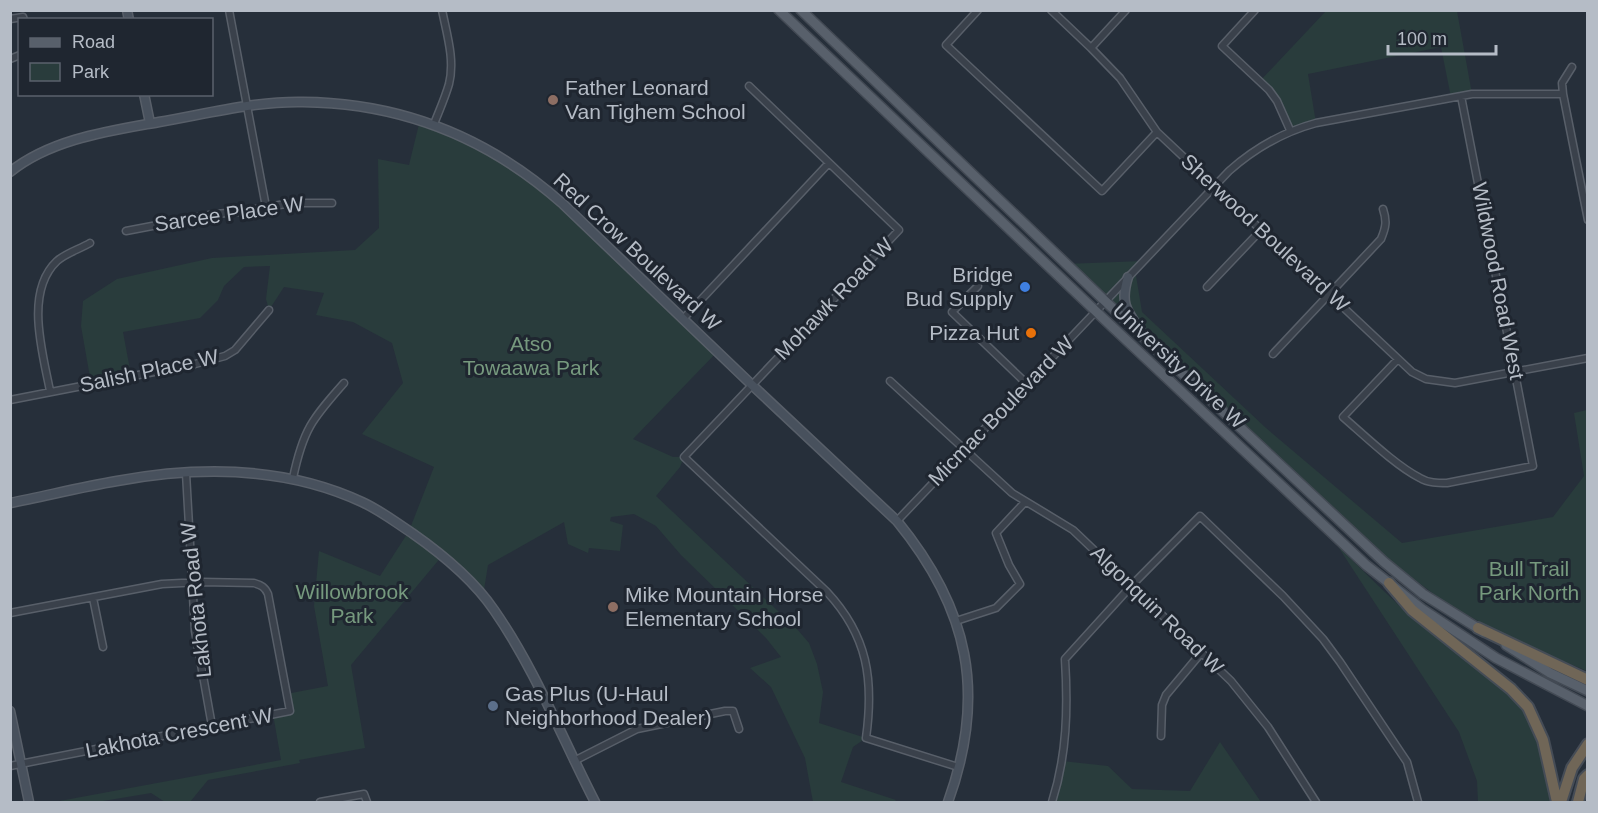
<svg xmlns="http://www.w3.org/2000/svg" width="1598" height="813" font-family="Helvetica,sans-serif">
<rect width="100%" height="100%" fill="#262f3a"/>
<path fill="#293c3c" d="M 1326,11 L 1457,11 L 1472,94 L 1451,97 L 1441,47 L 1308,74 L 1316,123 L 1290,130 L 1283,112 L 1260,81 Z
M 420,120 L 434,124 L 530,177 L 717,352 L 633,439 L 673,457 L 684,457 L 680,467 L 656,496 L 797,629 L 809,643 L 817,664 L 823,692 L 819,723 L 866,738 L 853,747 L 841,782 L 896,800 L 894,802 L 813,802 L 805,758 L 771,687 L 750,668 L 781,657 L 766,638 L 681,555 L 656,526 L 634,514 L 611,517 L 610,521 L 623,525 L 620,551 L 589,548 L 588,553 L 568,544 L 564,522 L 488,565 L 483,596 L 442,556 L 351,665 L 365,748 L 299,760 L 300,763 L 208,780 L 190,802 L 165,802 L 151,793 L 97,802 L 54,802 L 281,760 L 273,714 L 290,711 L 286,694 L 328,686 L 314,606 L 319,551 L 380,576 L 409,531 L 434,467 L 362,434 L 403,383 L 392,343 L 353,322 L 316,315 L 324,293 L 284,287 L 269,310 L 266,299 L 270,266 L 244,267 L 224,286 L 218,300 L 200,318 L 123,332 L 131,375 L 91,383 L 81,326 L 83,301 L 117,279 L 212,258 L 355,250 L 379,228 L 378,159 L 409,165 Z
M 1143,261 L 1135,270 L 1142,312 L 1266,428 L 1402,543 L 1553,517 L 1584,476 L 1574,413 L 1587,410 L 1587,671 L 1519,643 L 1447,604 L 1386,558 L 1065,264 Z
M 1337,545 C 1364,572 1391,599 1420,624 C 1453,653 1500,673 1525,711 C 1542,736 1547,772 1550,802 L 1478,802 L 1477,781 L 1459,732 Z
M 1220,742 L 1261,802 L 1052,802 L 1062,761 L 1108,766 L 1132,789 L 1190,791 Z"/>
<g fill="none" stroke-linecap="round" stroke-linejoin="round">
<g stroke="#585f69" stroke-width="9">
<path id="street" d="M 229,10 L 266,207
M 978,10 L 946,45 L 1102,191 L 1157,132
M 1051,10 L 1091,48 L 1120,78 L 1157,132 L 1412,372 L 1426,379 L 1455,383 L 1588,358
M 1255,10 L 1222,46 L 1269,90 L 1277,101 L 1290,130
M 10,19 L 23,17 L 24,20
M 1091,48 L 1126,10
M 10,59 L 20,55
M 749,86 L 899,230 L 684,457 L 827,592 C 868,636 874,680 866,738 L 958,767
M 1563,94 L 1562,83 L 1572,67
M 434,124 C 439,111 445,98 449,84 C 455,60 447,35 442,10
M 126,231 L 215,214 L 239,212 L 291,203 L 332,203
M 978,286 L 952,312 L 1026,383
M 1207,287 L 1262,229
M 683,319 L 828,164
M 1273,354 L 1381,239 C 1386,227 1387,221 1383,209
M 1398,359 L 1343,417 C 1364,435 1396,466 1420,478 C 1428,483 1438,483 1447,483 L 1533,466 L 1461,96
M 890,381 L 1012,493 L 1073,530 L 1231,681 L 1268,727 L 1316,802
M 50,391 C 43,354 24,292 57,261 C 66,253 80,249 90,243
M 10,400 L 195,364 L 225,356 L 235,350 L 269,310
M 186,473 L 195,631 L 212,726
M 293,478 C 303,430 312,419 344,383
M 897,521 L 1229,171 C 1255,148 1283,132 1316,123 L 1472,94 L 1563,94 L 1588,220
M 93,598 L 103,647
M 10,613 L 162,584 L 202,582 L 254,583 C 261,585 265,587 268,594 L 290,711 L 10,766
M 956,621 L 996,608 L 1020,584 L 1009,565 L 996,533 L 1025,502
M 1161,736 L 1162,705 L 1166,695 L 1201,653
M 574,761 L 637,729 L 725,711 L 733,711 L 739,729
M 320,802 L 364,794 L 367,802
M 1052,802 C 1067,755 1068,708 1065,659 L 1132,585 L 1200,516 L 1283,596 L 1323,639 L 1340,662 L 1407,762 L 1418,802"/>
</g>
<g stroke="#585f69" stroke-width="11">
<path id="secondary" d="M 127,10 L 129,20
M 144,94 L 150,123
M 10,172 C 51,139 109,131 159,122 C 206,114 255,101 303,102 C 402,103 489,138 563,204 L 752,385 L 897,521 C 969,609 987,694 948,802
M 1128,277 C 1120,303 1126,310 1141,331
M 10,503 C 46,496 81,487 117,481 C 199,466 285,466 362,502 C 380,510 395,522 412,533 C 442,554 473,579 494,610 C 535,669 562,738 595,802
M 10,711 L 29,802"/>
</g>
<g stroke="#434a54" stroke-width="12">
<path id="primary" d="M 779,10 L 1105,320 L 1366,565 L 1422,609 L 1496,658 L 1588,706
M 801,10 L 1105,301 L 1384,562 L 1423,594 L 1484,632
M 1506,645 L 1550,673 L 1588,691"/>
</g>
<g stroke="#454c56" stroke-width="14">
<path id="highway" d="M 1389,583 L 1412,610 L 1511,689 L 1528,707 L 1543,740 L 1557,802
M 1478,628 L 1588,680
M 1561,802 L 1572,768 L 1588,744
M 1578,802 L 1584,779 L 1588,775"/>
</g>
<use href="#street" stroke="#3a414b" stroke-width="6"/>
<use href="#secondary" stroke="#48515d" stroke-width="8"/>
<use href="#primary" stroke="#58606b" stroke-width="9"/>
<use href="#highway" stroke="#706657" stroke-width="10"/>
</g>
<g fill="#8d6e63" stroke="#1f2630" stroke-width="2">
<circle cx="553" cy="100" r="6"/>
<circle cx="613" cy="607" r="6"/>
</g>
<circle fill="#3f7fe0" stroke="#1f2630" stroke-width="2" cx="1025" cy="287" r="6"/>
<circle fill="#e8710a" stroke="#1f2630" stroke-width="2" cx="1031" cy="333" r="6"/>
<circle fill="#5c6f8a" stroke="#1f2630" stroke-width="2" cx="493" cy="706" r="6"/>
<g text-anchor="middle" stroke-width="6" stroke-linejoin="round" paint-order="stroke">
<g font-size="21" fill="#b5bcc6" stroke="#1f2630" text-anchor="start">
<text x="565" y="95">Father Leonard<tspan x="565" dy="24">Van Tighem School</tspan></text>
<text x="1013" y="282" text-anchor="end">Bridge<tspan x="1013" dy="24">Bud Supply</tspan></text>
<text x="1019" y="340" text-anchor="end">Pizza Hut</text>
<text x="625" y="602">Mike Mountain Horse<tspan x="625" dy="24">Elementary School</tspan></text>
<text x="505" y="701">Gas Plus (U-Haul<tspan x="505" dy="24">Neighborhood Dealer)</tspan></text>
</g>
<g font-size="21" fill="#b5bcc6" stroke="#1f2630">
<text transform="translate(229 214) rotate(-8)" y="7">Sarcee Place W</text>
<text transform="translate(1265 233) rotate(43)" y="7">Sherwood Boulevard W</text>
<text transform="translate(637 252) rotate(43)" y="7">Red Crow Boulevard W</text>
<text transform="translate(1498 281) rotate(79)" y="7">Wildwood Road West</text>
<text transform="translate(834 299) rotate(-46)" y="7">Mohawk Road W</text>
<text transform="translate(1179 366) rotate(43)" y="7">University Drive W</text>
<text transform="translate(149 371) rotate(-12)" y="7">Salish Place W</text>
<text transform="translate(1001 411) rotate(-46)" y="7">Micmac Boulevard W</text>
<text transform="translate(196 600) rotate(-96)" y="7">Lakhota Road W</text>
<text transform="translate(1157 610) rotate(44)" y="7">Algonquin Road W</text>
<text transform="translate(179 733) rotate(-11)" y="7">Lakhota Crescent W</text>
</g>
<g font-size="21" fill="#76997e" stroke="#1f2630">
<text x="531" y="351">Atso<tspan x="531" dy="24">Towaawa Park</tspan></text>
<text x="1529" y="576">Bull Trail<tspan x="1529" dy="24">Park North</tspan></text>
<text x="352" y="599">Willowbrook<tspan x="352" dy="24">Park</tspan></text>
</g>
</g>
<rect width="1598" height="813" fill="none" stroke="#b5bcc6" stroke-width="24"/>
<rect x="18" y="18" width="195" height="78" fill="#1f2630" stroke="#5b626c" stroke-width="1.5"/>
<rect x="30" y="38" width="30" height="9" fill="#58606b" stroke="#5b626c" stroke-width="1.5"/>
<text x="72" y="48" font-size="18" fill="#b5bcc6">Road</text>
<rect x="30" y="63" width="30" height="18" fill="#293c3c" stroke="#5b626c" stroke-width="1.5"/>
<text x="72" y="78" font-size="18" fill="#b5bcc6">Park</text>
<path d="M1388 45v9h108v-9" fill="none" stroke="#b5bcc6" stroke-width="3"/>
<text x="1397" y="45" font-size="18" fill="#b5bcc6" stroke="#1f2630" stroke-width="4.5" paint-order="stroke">100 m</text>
</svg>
